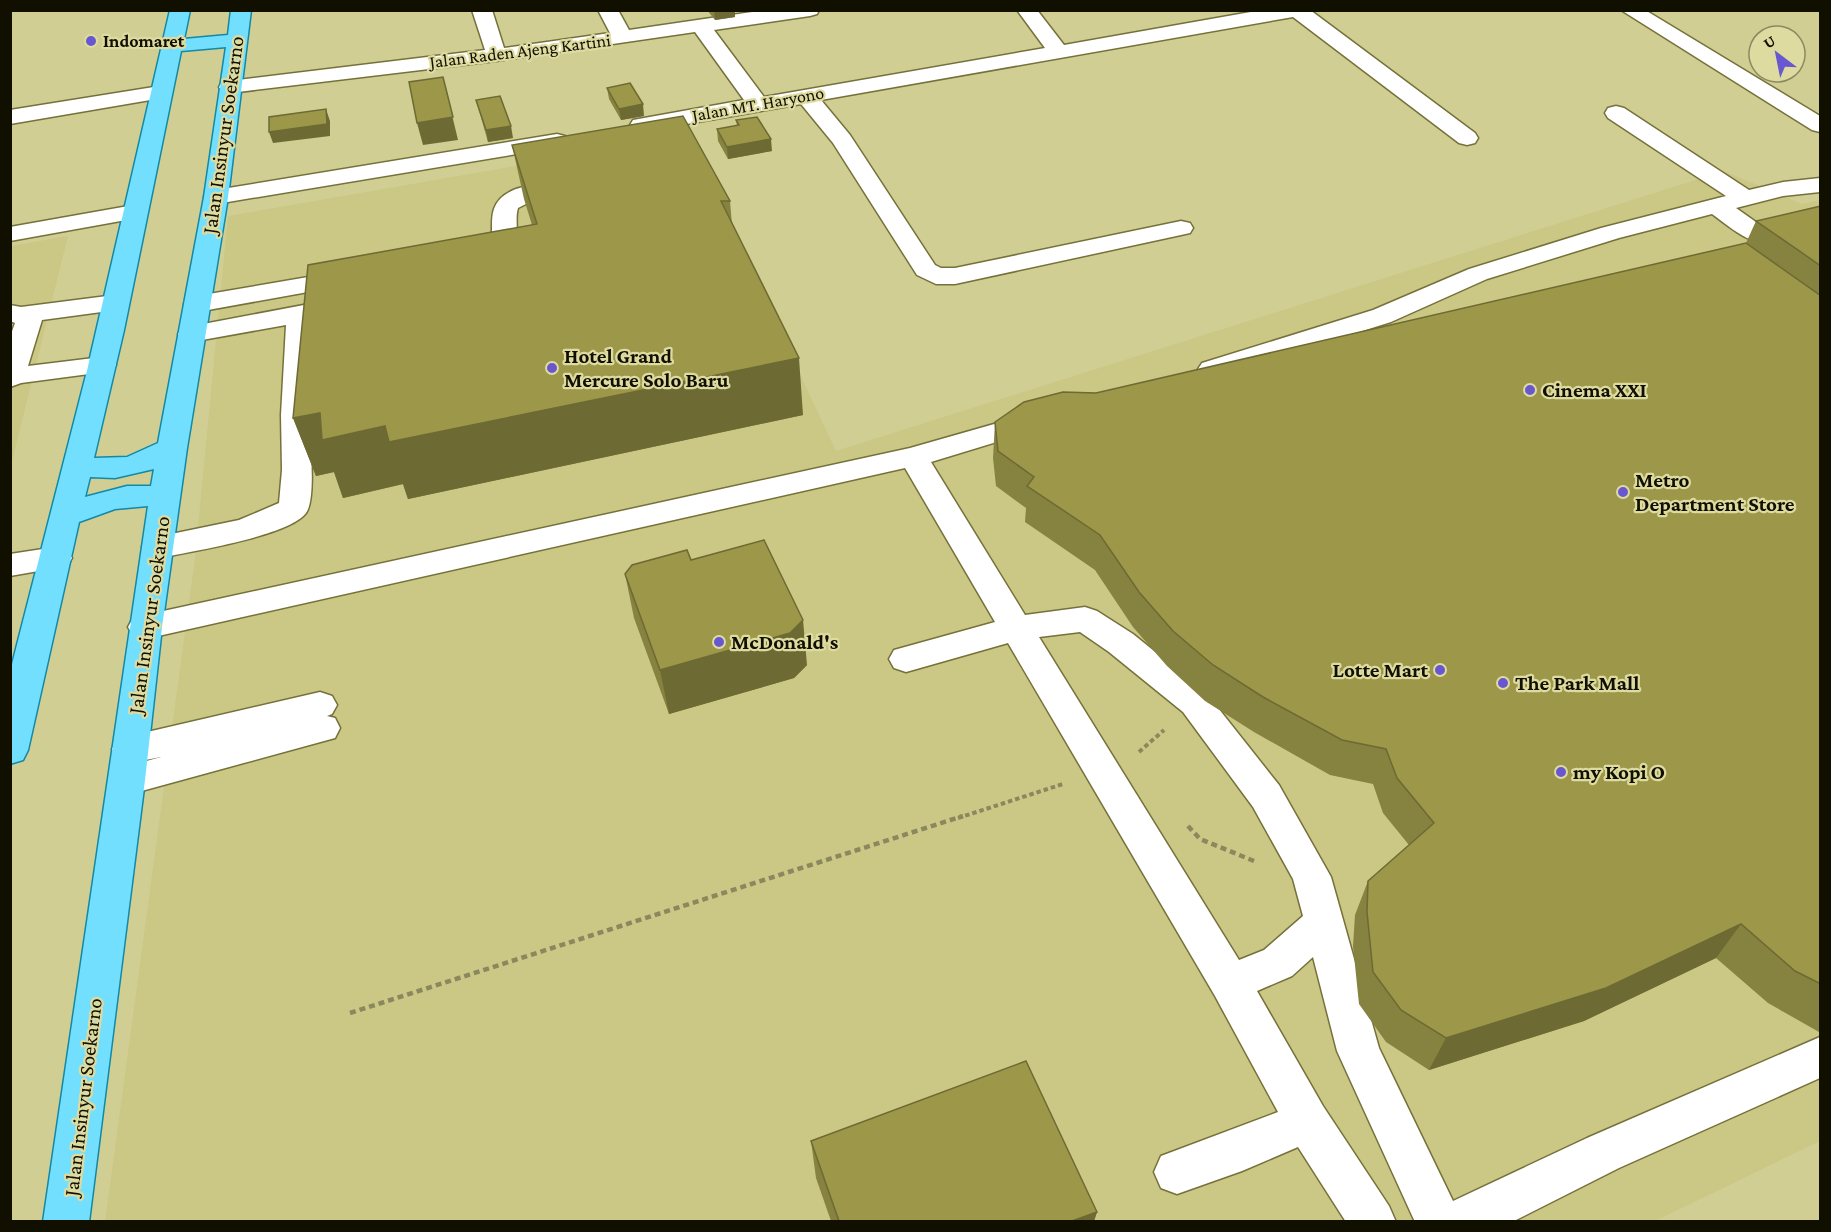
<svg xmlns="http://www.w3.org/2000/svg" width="1831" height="1232" font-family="'Crimson Pro',serif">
<rect width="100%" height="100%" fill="#d1ce94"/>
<path fill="#cbc785" d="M 688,136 L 836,451 L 1724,171 L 1802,204 L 1820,200 L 1820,1141 L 1655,1221 L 105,1222 L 195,558 L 228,216 Z
M 68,236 L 11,465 L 11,246 Z"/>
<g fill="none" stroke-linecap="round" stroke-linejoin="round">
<g stroke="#75713a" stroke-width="3">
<path id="minor" d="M 472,10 L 492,10 L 504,48 L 610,33 L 598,10 L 618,10 L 629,30 L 765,10 L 819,10 L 817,14 L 810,16 L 714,30 L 764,97 L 1045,48 L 1017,10 L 1037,10 L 1064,45 L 1262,10 L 1310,10 L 1475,133 L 1478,138 L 1475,143 L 1467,145 L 1459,143 L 1293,17 L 821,100 L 850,135 L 935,265 L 941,268 L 955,268 L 1181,221 L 1190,223 L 1193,228 L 1190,233 L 1181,235 L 955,284 L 936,284 L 917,275 L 833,143 L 801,104 L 641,132 L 633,130 L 630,125 L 633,120 L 744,100 L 695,32 L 496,61 L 230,93 L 222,92 L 219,87 L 222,82 L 230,81 L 485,50 Z
M 1621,10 L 1645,10 L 1820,116 L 1820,132 L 1812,130 Z
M 160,86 L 168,87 L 171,92 L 168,97 L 10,124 L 10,110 Z
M 1616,106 L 1624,108 L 1749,190 L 1783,182 L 1820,178 L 1820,192 L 1783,196 L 1736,208 L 1763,227 L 1775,229 L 1820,219 L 1820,233 C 1797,238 1770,249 1747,238 C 1735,232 1723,222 1712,214 L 1619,238 L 1487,279 L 1391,322 L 1222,375 L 1212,377 L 1202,375 L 1198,369 L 1202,363 L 1373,310 L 1469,269 L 1601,228 L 1726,196 L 1608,118 L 1605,113 L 1608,108 Z
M 557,134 L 565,136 L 568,141 L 565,146 L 216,204 L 208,202 L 204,197 L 208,192 L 216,190 Z
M 567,180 L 575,182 L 579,187 L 575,192 L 536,199 L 518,208 C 515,218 518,227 516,237 C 513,258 486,268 467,263 L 463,258 C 469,249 481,250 490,243 C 494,232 490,220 494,209 C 503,183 544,184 567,180 Z
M 134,205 L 143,207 L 146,212 L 143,217 L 10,241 L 10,227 Z
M 349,270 L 358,273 L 362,278 L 358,283 L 197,312 L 188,310 L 184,304 L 188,298 L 197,296 Z
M 115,295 L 124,297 L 128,303 L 124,309 L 42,320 L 28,366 L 102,357 L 112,359 L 116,365 L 112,371 L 21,383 L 10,387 L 10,337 L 15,323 L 10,321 L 10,305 L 21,307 Z
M 346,297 L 355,299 L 359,305 L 355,311 L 313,320 C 312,351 310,381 309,412 C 309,433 317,498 306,513 C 289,536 189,552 158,558 L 147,555 L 142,547 L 147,539 L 239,520 L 279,503 L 282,470 L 281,415 L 286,325 L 191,342 L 182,340 L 178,334 L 182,328 Z
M 1036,412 L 1046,415 L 1050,421 L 1046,427 L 931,462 L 1025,615 L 1085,607 L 1097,611 L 1133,634 L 1207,694 L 1279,785 L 1331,877 L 1379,1048 L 1453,1201 L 1587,1138 L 1820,1037 L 1820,1078 L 1619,1168 L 1512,1222 L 1415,1222 L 1337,1051 L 1313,957 L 1292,976 L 1257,991 L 1323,1106 L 1389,1206 L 1396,1222 L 1346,1222 L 1298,1147 L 1242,1171 L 1177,1194 L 1161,1188 L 1154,1172 L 1161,1156 L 1278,1112 L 1215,996 L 1008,643 L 906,672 L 894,668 L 889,659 L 894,650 L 995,622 L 905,468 L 145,639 L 133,636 L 128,627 L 133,618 L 145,615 L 910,448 ZM 1080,632 L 1109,652 L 1183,712 L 1253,807 L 1293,879 L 1303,916 L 1264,950 L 1239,960 L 1039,637 Z
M 56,547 L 67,550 L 72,558 L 67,566 L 10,576 L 10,554 Z
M 320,692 L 332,696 L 337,705 L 332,714 L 327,716 L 335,718 L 340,728 L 335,738 L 127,795 L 114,790 L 109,780 L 114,770 L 161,757 L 130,763 L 117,759 L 112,749 L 117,739 Z"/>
</g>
<g stroke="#1389a5" stroke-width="3">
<path id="major" d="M 170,10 L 190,10 L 184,39 L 228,35 L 231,10 L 251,10 L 228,197 L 187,448 L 162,627 L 145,780 L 89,1222 L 43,1222 L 148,506 L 115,509 L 79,522 L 28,750 L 23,760 L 10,764 L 10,672 L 86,375 ZM 226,47 L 204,197 L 158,443 L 127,457 L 94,458 L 124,330 L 181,51 ZM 154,469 L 151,486 L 127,486 L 85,497 L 90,477 L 115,478 Z"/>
</g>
<path stroke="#8b885e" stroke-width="4" stroke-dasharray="4.5 3" stroke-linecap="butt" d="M 1139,752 L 1164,730
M 958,818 L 1063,784"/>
<path stroke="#8b885e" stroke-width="4.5" stroke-dasharray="6 4" stroke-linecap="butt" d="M 1188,826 L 1200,839 L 1254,861
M 350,1013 L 963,816"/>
<use href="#minor" fill="#fff" fill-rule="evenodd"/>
<use href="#major" fill="#72dffe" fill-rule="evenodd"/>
</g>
<path fill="#86823f" d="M 707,10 L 735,10 L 735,17 L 715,20 Z
M 607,88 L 644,116 L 621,120 L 609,99 Z
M 476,100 L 513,138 L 488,142 Z
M 736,120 L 772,151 L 728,159 L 718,141 L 717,129 L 737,126 Z
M 512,145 L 730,201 L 732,225 L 803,415 L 408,499 L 403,484 L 343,498 L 334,472 L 316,476 L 293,418 L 532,225 L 524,199 Z
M 1821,206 L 1821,1030 L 1819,1032 L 1768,1003 L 1716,958 L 1584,1021 L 1429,1070 L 1386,1042 L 1359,1004 L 1353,946 L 1355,915 L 1368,881 L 1409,845 L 1383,813 L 1373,784 L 1330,775 L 1254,732 L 1205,701 L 1167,666 L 1133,627 L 1095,570 L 1025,522 L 1026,508 L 996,486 L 993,458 L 995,422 L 1096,393 L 1746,243 L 1756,221 Z
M 691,560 L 807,665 L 794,678 L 669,714 L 634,618 L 625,574 Z
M 811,1141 L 1097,1212 L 1094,1221 L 831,1221 L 816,1178 Z"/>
<path fill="#6d6a33" d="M 714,10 L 735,10 L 735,17 L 715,20 Z
M 443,77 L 458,140 L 423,145 L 417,123 Z
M 643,104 L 644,116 L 621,120 L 619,109 Z
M 326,109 L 330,121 L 330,136 L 273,143 L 269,132 Z
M 511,126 L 513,138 L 488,142 L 486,130 Z
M 771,139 L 772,151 L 728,159 L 727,147 Z
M 799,358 L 803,415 L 408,499 L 403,484 L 343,498 L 334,472 L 316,476 L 293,418 L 320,413 L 385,426 Z
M 803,620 L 807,665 L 794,678 L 669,714 L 660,670 Z
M 1741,924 L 1716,958 L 1584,1021 L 1429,1070 L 1446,1038 Z
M 1097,1212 L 1094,1221 L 1072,1221 Z"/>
<path fill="#9c9749" stroke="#6d6a33" stroke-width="1.5" d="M 443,77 L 453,117 L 417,123 L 409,82 Z
M 630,83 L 643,104 L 619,109 L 607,88 Z
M 500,96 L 511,126 L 486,130 L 476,100 Z
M 326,109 L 327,124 L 269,132 L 269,117 Z
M 683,116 L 730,201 L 721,201 L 799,358 L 389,442 L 385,426 L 322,440 L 320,413 L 293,418 L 308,265 L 537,224 L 512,145 Z
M 757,117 L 771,139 L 727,147 L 717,129 L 739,125 L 736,120 Z
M 1821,206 L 1821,266 L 1756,221 Z
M 1746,243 L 1821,296 L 1821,984 L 1795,971 L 1741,924 L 1606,988 L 1446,1038 L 1401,1010 L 1373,972 L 1367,912 L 1368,881 L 1434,823 L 1397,778 L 1386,749 L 1342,740 L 1263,697 L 1213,665 L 1173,631 L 1139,592 L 1100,535 L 1027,486 L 1034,477 L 998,451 L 995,422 L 1024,402 L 1063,392 L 1096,393 Z
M 764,540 L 803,620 L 790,633 L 660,670 L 625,574 L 632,565 L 687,550 L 691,560 Z
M 1026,1061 L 1097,1212 L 1072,1221 L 839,1221 L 811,1141 Z"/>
<g fill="#6957d0" stroke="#dedba1" stroke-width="2">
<circle cx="91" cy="41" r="6"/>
<circle cx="552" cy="368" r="6"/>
<circle cx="1530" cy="390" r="6"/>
<circle cx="1623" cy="492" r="6"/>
<circle cx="719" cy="642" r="6"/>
<circle cx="1440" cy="670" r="6"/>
<circle cx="1503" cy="683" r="6"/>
<circle cx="1561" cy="772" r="6"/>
</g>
<g text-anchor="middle" stroke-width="4.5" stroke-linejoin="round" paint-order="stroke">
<g font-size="18" font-weight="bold" fill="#110f00" stroke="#dedba1" text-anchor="start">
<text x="103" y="47">Indomaret</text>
</g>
<g font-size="18" fill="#110f00" stroke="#dedba1">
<text transform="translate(520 51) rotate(-7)" y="6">Jalan Raden Ajeng Kartini</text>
<text transform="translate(758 104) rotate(-10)" y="6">Jalan MT. Haryono</text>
</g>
<g font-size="21" fill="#110f00" stroke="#dedba1">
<text transform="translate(223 135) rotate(-82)" y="7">Jalan Insinyur Soekarno</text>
<text transform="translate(149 615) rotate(-82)" y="7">Jalan Insinyur Soekarno</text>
<text transform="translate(83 1097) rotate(-83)" y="7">Jalan Insinyur Soekarno</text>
</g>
<g font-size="21" font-weight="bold" fill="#110f00" stroke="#dedba1" text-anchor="start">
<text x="564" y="363">Hotel Grand<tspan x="564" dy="24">Mercure Solo Baru</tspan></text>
<text x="1542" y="397">Cinema XXI</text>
<text x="1635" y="487">Metro<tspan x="1635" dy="24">Department Store</tspan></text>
<text x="731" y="649">McDonald's</text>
<text x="1428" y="677" text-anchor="end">Lotte Mart</text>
<text x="1515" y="690">The Park Mall</text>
<text x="1573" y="779">my Kopi O</text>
</g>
</g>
<rect width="1831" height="1232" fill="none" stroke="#110f00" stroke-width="24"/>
<g transform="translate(1777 54) rotate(328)"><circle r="28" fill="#dedba1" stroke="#8c8961" stroke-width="1.5"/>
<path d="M0-4.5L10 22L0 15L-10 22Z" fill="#6957d0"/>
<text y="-9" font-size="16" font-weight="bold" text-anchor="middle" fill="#110f00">U</text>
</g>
</svg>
